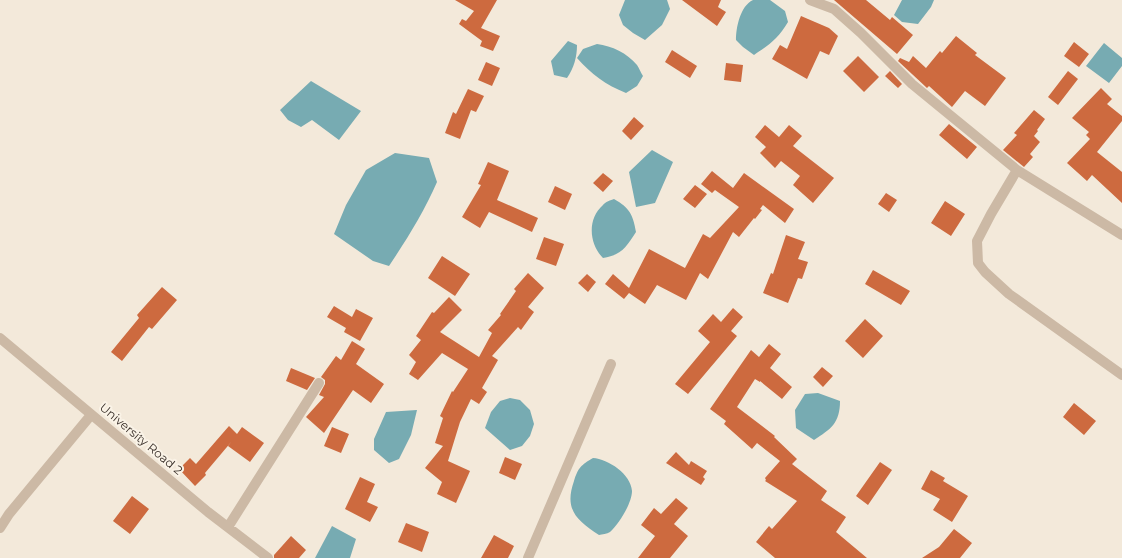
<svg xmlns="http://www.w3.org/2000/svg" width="1122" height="558" font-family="Montserrat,sans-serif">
<rect width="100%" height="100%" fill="#f3e9da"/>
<path fill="#77abb2" d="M 625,0 L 667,0 L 670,9 L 662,25 L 645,40 L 633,33 L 623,25 L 619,15 Z
M 753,0 L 770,0 L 785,11 L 788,22 C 778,39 770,44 754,55 L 743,47 L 736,40 C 736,28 740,6 753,0 Z
M 902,0 L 934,0 L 931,7 L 918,24 L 902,22 L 894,15 Z
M 568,41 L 577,45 C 577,57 574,68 567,78 L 554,75 L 551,61 Z
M 1104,43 L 1122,58 L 1122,66 L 1109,83 L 1086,66 Z
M 597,44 C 612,46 627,53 637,65 C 639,68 641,73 643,76 L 637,86 L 626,93 C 606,85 591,74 577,58 L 583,49 Z
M 311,81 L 361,111 L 339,140 L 312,120 L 301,127 L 288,120 L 280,110 Z
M 652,150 L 673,162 L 655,203 L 636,207 L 629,172 Z
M 395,153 L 429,158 L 437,182 C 424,212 407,239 389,266 L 373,261 L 334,234 L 346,205 L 366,170 Z
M 614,199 C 630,208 633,215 636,232 C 626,247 622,255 603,258 C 589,244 587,219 603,205 C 605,202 611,200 614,199 Z
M 818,393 L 840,401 C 840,423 831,429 814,440 L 796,428 L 795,410 L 805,394 Z
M 510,398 L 520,400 L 530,410 L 534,424 L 530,436 L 522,446 L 510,450 L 485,428 L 491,412 L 500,401 Z
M 417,410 L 411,435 L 399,459 L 389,463 L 374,450 L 374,439 L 386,412 Z
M 593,458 C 608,459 631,474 632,491 C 632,503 619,524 610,532 C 607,534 602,534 599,535 C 576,520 564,509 574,481 C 578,468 581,465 593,458 Z
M 332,526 L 356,539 L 350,558 L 315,558 Z"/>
<path fill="#cd6a3f" d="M 455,0 L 497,0 L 481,28 L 500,36 L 493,51 L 480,46 L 482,41 L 459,24 L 462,19 L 466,21 L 474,11 Z
M 682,0 L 721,0 L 718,7 L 726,12 L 717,26 Z
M 834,0 L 866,0 L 890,20 L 892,17 L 913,35 L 897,54 Z
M 801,16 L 829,28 L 838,36 L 829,55 L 820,51 L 807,79 L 772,59 L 780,45 L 787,49 Z
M 956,36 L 977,53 L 975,55 L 1006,78 L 985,106 L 965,91 L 952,107 L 929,86 L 927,88 L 898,61 L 900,58 L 909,62 L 913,56 L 926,68 L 940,51 L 942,53 Z
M 1074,42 L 1089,54 L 1079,67 L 1064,56 Z
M 672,50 L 697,66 L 690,78 L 665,62 Z
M 858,56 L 879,77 L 864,92 L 843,71 Z
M 486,62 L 500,68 L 492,86 L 478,80 Z
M 726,63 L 743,65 L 741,82 L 724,80 Z
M 890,71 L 902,84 L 898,88 L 885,76 Z
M 1068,71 L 1078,79 L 1058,105 L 1048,97 Z
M 1101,88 L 1112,99 L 1107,104 L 1122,116 L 1122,121 L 1097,152 L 1122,172 L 1122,203 L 1092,175 L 1087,181 L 1067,163 L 1090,139 L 1086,135 L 1089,132 L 1072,118 Z
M 468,89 L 484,96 L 476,112 L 471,110 L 460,139 L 445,133 L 453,112 L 456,114 Z
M 1034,110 L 1045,119 L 1037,130 L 1038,131 L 1034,136 L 1040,142 L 1030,154 L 1033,157 L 1024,167 L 1003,150 L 1017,135 L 1014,133 Z
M 634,117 L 644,126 L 631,140 L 622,131 Z
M 949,124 L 977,147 L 967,159 L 939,135 Z
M 765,125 L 779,137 L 789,125 L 802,136 L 793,146 L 834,178 L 813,203 L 793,185 L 800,176 L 781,161 L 775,168 L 760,153 L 766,147 L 755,137 Z
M 488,162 L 509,171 L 497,200 L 538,218 L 532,232 L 489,212 L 480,228 L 462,217 L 481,185 L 478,184 Z
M 712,171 L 733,188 L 744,173 L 794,209 L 785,223 L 763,205 L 760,209 L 762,210 L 755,219 L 754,218 L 739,237 L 733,232 L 708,279 L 700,273 L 686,300 L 657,285 L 645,304 L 629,293 L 624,299 L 605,284 L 613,274 L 629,288 L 649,249 L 685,268 L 703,234 L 710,238 L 739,207 L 715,190 L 712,193 L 701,184 Z
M 603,173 L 613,181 L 603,192 L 593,183 Z
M 695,185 L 707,194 L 695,208 L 683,199 Z
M 555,186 L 572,194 L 565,210 L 548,202 Z
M 886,193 L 897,200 L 889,212 L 878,204 Z
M 945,201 L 965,214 L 951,236 L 931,223 Z
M 786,235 L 805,242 L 798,259 L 808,262 L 802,279 L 798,278 L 788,303 L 763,293 L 771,273 L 773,274 Z
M 544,237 L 564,244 L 556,266 L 536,259 Z
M 442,256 L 470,274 L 455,296 L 428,278 Z
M 873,270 L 910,291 L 901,305 L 865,284 Z
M 528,273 L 544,288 L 528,307 L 534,312 L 521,330 L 518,327 L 492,356 L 498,360 L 482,388 L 487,392 L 479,404 L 471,399 L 460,422 L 448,461 L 470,471 L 456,503 L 437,494 L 442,482 L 425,468 L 443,446 L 435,443 L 443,418 L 440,416 L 452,391 L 453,392 L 468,369 L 442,353 L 418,380 L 409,374 L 416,362 L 409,355 L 421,340 L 416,336 L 432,312 L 434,313 L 449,297 L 462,310 L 440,332 L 479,357 L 492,333 L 488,330 L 501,315 L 500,314 L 516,291 L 514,289 Z
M 587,274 L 596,282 L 588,292 L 578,283 Z
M 162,287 L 177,300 L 152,329 L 149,327 L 122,361 L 111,352 L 139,318 L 137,315 Z
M 334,306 L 352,317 L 356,309 L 373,318 L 360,341 L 344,332 L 346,328 L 327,317 Z
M 733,308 L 743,317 L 731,331 L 737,336 L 688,394 L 675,384 L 710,342 L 698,331 L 713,314 L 721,322 Z
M 865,319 L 883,336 L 863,358 L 845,341 Z
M 352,341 L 365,349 L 356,364 L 384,384 L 371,403 L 353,390 L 324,433 L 306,417 L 324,397 L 319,395 L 325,384 L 325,380 L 321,377 L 336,356 L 341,360 Z
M 769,344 L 781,354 L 770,368 L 792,387 L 782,399 L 760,381 L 760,382 L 755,379 L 737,407 L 775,436 L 774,437 L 797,459 L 792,464 L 827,491 L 821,500 L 846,517 L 836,532 L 867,558 L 775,558 L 756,542 L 769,526 L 772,529 L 797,501 L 765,481 L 766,480 L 765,478 L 780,461 L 757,443 L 752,449 L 724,424 L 726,421 L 710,409 L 751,350 L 759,357 Z
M 822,367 L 833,376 L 823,387 L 813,377 Z
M 291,368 L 315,378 L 307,390 L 286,381 Z
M 1074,403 L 1096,421 L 1084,435 L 1063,417 Z
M 229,426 L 237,434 L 242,427 L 264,443 L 250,462 L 228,446 L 232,441 L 205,473 L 206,475 L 195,486 L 179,469 L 190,458 L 196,464 Z
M 332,427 L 349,434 L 341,453 L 324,446 Z
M 676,452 L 689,465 L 691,461 L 707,471 L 703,477 L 705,479 L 701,485 L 666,463 Z
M 505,457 L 522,464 L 515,480 L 499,473 Z
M 880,462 L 892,470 L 868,505 L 856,496 Z
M 931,470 L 945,478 L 943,481 L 968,496 L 952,522 L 933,510 L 940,499 L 921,489 Z
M 360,477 L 375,484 L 367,502 L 378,507 L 370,522 L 345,509 Z
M 132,496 L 149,509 L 130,534 L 113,521 Z
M 676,498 L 688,508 L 674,524 L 688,536 L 670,558 L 638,558 L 655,536 L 641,525 L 654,508 L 661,514 Z
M 406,523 L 429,532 L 422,552 L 398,542 Z
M 954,529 L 972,543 L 960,558 L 922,558 L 939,547 Z
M 494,535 L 514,546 L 508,558 L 481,558 Z
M 291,536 L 306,550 L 299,558 L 274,558 L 274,555 Z"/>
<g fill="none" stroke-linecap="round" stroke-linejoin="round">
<path stroke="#ccb9a5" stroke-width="10" d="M 810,0 L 834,9 L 861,33 L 912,84 L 1017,170 L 991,214 L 977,241 L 978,263 L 985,272 L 1009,294 L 1122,375
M 1017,170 L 1122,235
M 0,338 L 208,512 L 268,558
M 228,527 L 319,383
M 0,528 L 9,514 L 91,415
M 528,558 L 611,364"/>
</g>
<g text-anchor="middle" stroke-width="4" stroke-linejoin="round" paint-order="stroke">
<g font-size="12" fill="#372d27" stroke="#faf3e7">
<text transform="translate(141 439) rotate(40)" y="4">University Road 2</text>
</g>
</g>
</svg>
